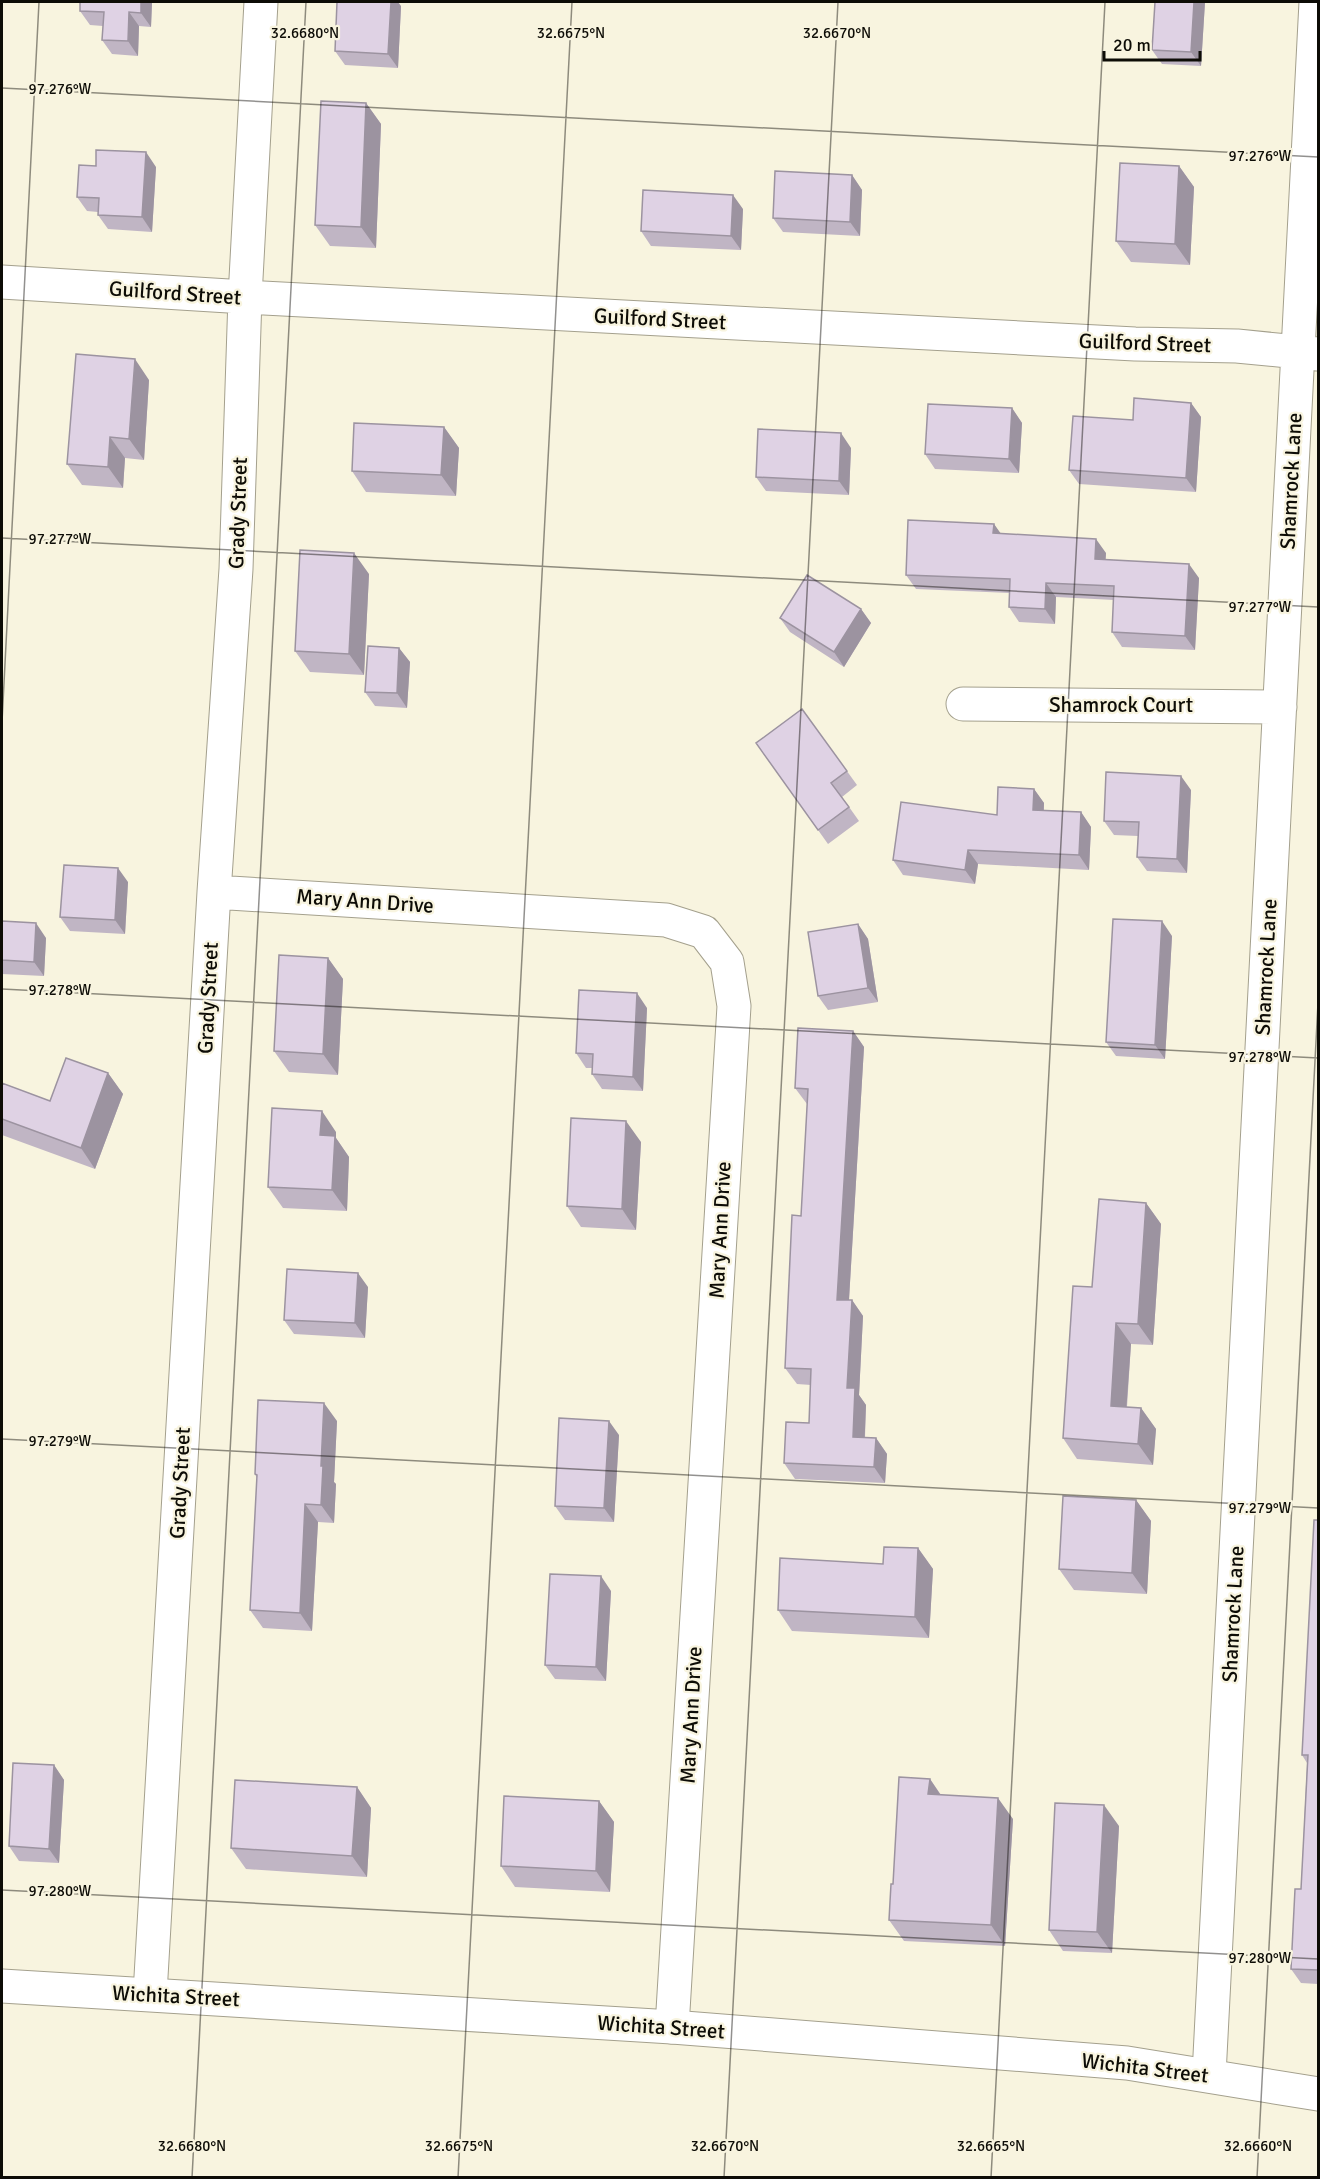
<svg xmlns="http://www.w3.org/2000/svg" width="1320" height="2179" font-family="Signika,sans-serif">
<rect width="100%" height="100%" fill="#f8f4df"/>
<g fill="none" stroke-linecap="round" stroke-linejoin="round">
<g stroke="#a4a08d" stroke-width="35">
<path id="minor" d="M 2,282 L 245,297 L 1135,344 L 1237,346 L 1318,354
M 963,704 L 1280,707
M 214,892 L 666,920 L 704,932 L 727,962 L 734,1006 L 672,2027
M 150,1994 L 214,892 L 236,569 L 245,297 L 261,2
M 1209,2075 L 1316,2"/>
</g>
<g stroke="#a4a08d" stroke-width="35">
<path id="major" d="M 2,1986 L 672,2027 L 1127,2063 L 1318,2094"/>
</g>
<use href="#minor" stroke="#fff" stroke-width="33"/>
<use href="#major" stroke="#fff" stroke-width="33"/>
</g>
<path fill="#c0b5c4" d="M 80,2 L 152,2 L 151,27 L 139,26 L 138,56 L 112,54 L 102,40 L 103,26 L 90,25 L 80,11 Z
M 1155,2 L 1205,2 L 1201,66 L 1162,64 L 1152,50 Z
M 401,6 L 398,68 L 345,65 L 335,51 Z
M 366,103 L 381,124 L 376,248 L 330,246 L 315,225 Z
M 96,166 L 156,167 L 152,232 L 108,229 L 98,215 L 98,212 L 87,211 L 77,197 Z
M 1179,166 L 1194,187 L 1190,265 L 1131,262 L 1116,241 Z
M 852,175 L 862,190 L 860,236 L 783,232 L 773,218 Z
M 743,209 L 741,250 L 651,246 L 641,231 Z
M 149,380 L 144,460 L 125,458 L 123,488 L 82,485 L 67,464 Z
M 1191,403 L 1201,417 L 1196,492 L 1079,484 L 1069,470 L 1133,420 Z
M 1012,408 L 1022,423 L 1019,473 L 935,469 L 925,454 Z
M 444,427 L 459,448 L 456,496 L 366,492 L 352,471 Z
M 851,448 L 849,495 L 766,491 L 756,477 Z
M 994,524 L 1000,534 L 1106,553 L 1105,559 L 1199,578 L 1195,650 L 1122,647 L 1112,632 L 1114,600 L 1056,597 L 1055,624 L 1019,622 L 1009,607 L 1010,593 L 916,589 L 906,575 Z
M 369,574 L 364,675 L 310,672 L 295,651 Z
M 861,609 L 871,623 L 844,667 L 790,632 L 780,618 Z
M 399,648 L 410,662 L 407,708 L 375,706 L 365,692 Z
M 802,709 L 857,785 L 842,797 L 859,821 L 828,844 L 756,743 Z
M 1034,789 L 1044,803 L 1044,810 L 1081,812 L 1091,827 L 1089,870 L 978,864 L 975,884 L 903,875 L 893,860 L 997,815 Z
M 1191,790 L 1187,873 L 1147,871 L 1137,857 L 1138,836 L 1114,835 L 1104,821 Z
M 128,882 L 125,934 L 70,931 L 60,917 Z
M 2,921 L 46,938 L 44,976 L 2,974 Z
M 858,924 L 868,939 L 878,1002 L 828,1010 L 818,996 Z
M 1172,936 L 1165,1059 L 1116,1056 L 1106,1042 Z
M 328,958 L 343,979 L 338,1075 L 289,1072 L 274,1051 Z
M 647,1008 L 643,1091 L 602,1089 L 592,1074 L 592,1068 L 586,1068 L 576,1053 Z
M 853,1031 L 864,1047 L 849,1300 L 852,1300 L 863,1316 L 859,1395 L 866,1405 L 865,1438 L 876,1438 L 887,1454 L 885,1483 L 795,1479 L 784,1463 L 809,1423 L 811,1385 L 797,1384 L 785,1368 L 801,1216 L 807,1104 L 795,1088 Z
M 108,1073 L 123,1094 L 95,1169 L 2,1135 L 2,1083 L 50,1101 Z
M 336,1132 L 336,1138 L 349,1157 L 347,1211 L 283,1208 L 268,1187 Z
M 641,1142 L 636,1230 L 581,1227 L 567,1206 Z
M 1146,1203 L 1161,1224 L 1153,1345 L 1131,1344 L 1127,1407 L 1141,1408 L 1156,1429 L 1153,1465 L 1077,1459 L 1063,1438 L 1092,1287 Z
M 368,1287 L 365,1338 L 294,1334 L 284,1320 Z
M 337,1421 L 334,1482 L 336,1484 L 334,1523 L 318,1522 L 312,1631 L 263,1628 L 250,1610 L 257,1478 L 255,1474 Z
M 619,1435 L 614,1522 L 565,1520 L 555,1506 Z
M 1136,1500 L 1151,1521 L 1147,1594 L 1074,1590 L 1059,1569 Z
M 1318,1520 L 1318,1984 L 1301,1983 L 1291,1969 L 1301,1889 L 1307,1763 L 1302,1755 Z
M 918,1548 L 933,1569 L 929,1638 L 792,1631 L 778,1610 Z
M 611,1591 L 606,1681 L 555,1679 L 545,1665 Z
M 54,1765 L 64,1780 L 59,1863 L 19,1861 L 9,1846 Z
M 930,1779 L 941,1795 L 1013,1819 L 1005,1946 L 904,1941 L 889,1920 L 893,1884 Z
M 357,1787 L 371,1808 L 367,1877 L 246,1869 L 231,1848 Z
M 599,1801 L 614,1822 L 610,1892 L 515,1887 L 501,1866 Z
M 1119,1826 L 1112,1953 L 1063,1951 L 1049,1930 Z"/>
<path fill="#9c93a0" d="M 141,2 L 152,2 L 151,27 L 141,13 Z
M 391,2 L 398,2 L 401,6 L 398,68 L 388,54 Z
M 1194,2 L 1205,2 L 1201,66 L 1191,52 Z
M 129,12 L 139,26 L 138,56 L 128,41 Z
M 366,103 L 381,124 L 376,248 L 361,227 Z
M 146,152 L 156,167 L 152,232 L 142,217 Z
M 1179,166 L 1194,187 L 1190,265 L 1175,244 Z
M 852,175 L 862,190 L 860,236 L 850,222 Z
M 733,195 L 743,209 L 741,250 L 731,236 Z
M 135,359 L 149,380 L 144,460 L 129,439 Z
M 1191,403 L 1201,417 L 1196,492 L 1186,478 Z
M 1012,408 L 1022,423 L 1019,473 L 1009,459 Z
M 444,427 L 459,448 L 456,496 L 441,475 Z
M 841,433 L 851,448 L 849,495 L 839,481 Z
M 110,437 L 125,458 L 123,488 L 108,467 Z
M 994,524 L 1004,538 L 993,533 Z
M 1096,539 L 1106,553 L 1105,573 L 1095,559 Z
M 354,553 L 369,574 L 364,675 L 349,654 Z
M 1189,564 L 1199,578 L 1195,650 L 1185,636 Z
M 1046,583 L 1056,597 L 1055,624 L 1045,609 Z
M 861,609 L 871,623 L 844,667 L 834,652 Z
M 399,648 L 410,662 L 407,708 L 397,693 Z
M 1181,776 L 1191,790 L 1187,873 L 1177,859 Z
M 1034,789 L 1044,803 L 1043,824 L 1033,810 Z
M 1081,812 L 1091,827 L 1089,870 L 1079,855 Z
M 968,850 L 978,864 L 975,884 L 965,870 Z
M 118,868 L 128,882 L 125,934 L 115,920 Z
M 1162,921 L 1172,936 L 1165,1059 L 1155,1045 Z
M 36,923 L 46,938 L 44,976 L 34,962 Z
M 858,924 L 868,939 L 878,1002 L 868,988 Z
M 328,958 L 343,979 L 338,1075 L 323,1054 Z
M 637,993 L 647,1008 L 643,1091 L 633,1077 Z
M 853,1031 L 864,1047 L 848,1316 L 837,1300 Z
M 108,1073 L 123,1094 L 95,1169 L 81,1148 Z
M 322,1111 L 336,1132 L 336,1138 L 349,1157 L 347,1211 L 332,1190 L 320,1135 Z
M 626,1121 L 641,1142 L 636,1230 L 622,1209 Z
M 1146,1203 L 1161,1224 L 1153,1345 L 1138,1324 Z
M 358,1273 L 368,1287 L 365,1338 L 355,1323 Z
M 852,1300 L 863,1316 L 859,1395 L 866,1405 L 864,1454 L 853,1437 L 847,1388 Z
M 1116,1323 L 1131,1344 L 1125,1427 L 1111,1406 Z
M 324,1403 L 337,1421 L 334,1482 L 336,1484 L 334,1523 L 321,1505 L 321,1466 Z
M 1141,1408 L 1156,1429 L 1153,1465 L 1138,1444 Z
M 609,1421 L 619,1435 L 614,1522 L 604,1508 Z
M 876,1438 L 887,1454 L 885,1483 L 874,1467 Z
M 1136,1500 L 1151,1521 L 1147,1594 L 1132,1573 Z
M 305,1504 L 318,1522 L 312,1631 L 300,1613 Z
M 918,1548 L 933,1569 L 929,1638 L 915,1617 Z
M 601,1576 L 611,1591 L 606,1681 L 596,1667 Z
M 54,1765 L 64,1780 L 59,1863 L 49,1849 Z
M 930,1779 L 944,1800 L 928,1794 Z
M 357,1787 L 371,1808 L 367,1877 L 352,1856 Z
M 998,1798 L 1013,1819 L 1005,1946 L 991,1925 Z
M 599,1801 L 614,1822 L 610,1892 L 596,1871 Z
M 1104,1805 L 1119,1826 L 1112,1953 L 1097,1932 Z"/>
<path fill="#dfd2e4" stroke="#9c93a0" stroke-width="1.5" d="M 80,2 L 141,2 L 141,13 L 129,12 L 128,41 L 102,40 L 104,12 L 80,11 Z
M 337,2 L 391,2 L 388,54 L 335,51 Z
M 1155,2 L 1194,2 L 1191,52 L 1152,50 Z
M 321,101 L 366,103 L 361,227 L 315,225 Z
M 96,150 L 146,152 L 142,217 L 98,215 L 99,198 L 77,197 L 79,165 L 96,166 Z
M 1120,163 L 1179,166 L 1175,244 L 1116,241 Z
M 775,171 L 852,175 L 850,222 L 773,218 Z
M 643,190 L 733,195 L 731,236 L 641,231 Z
M 76,354 L 135,359 L 129,439 L 110,437 L 108,467 L 67,464 Z
M 1134,398 L 1191,403 L 1186,478 L 1069,470 L 1073,416 L 1133,420 Z
M 928,404 L 1012,408 L 1009,459 L 925,454 Z
M 354,423 L 444,427 L 441,475 L 352,471 Z
M 758,429 L 841,433 L 839,481 L 756,477 Z
M 908,520 L 994,524 L 993,533 L 1096,539 L 1095,559 L 1189,564 L 1185,636 L 1112,632 L 1114,586 L 1046,583 L 1045,609 L 1009,607 L 1010,579 L 906,575 Z
M 300,550 L 354,553 L 349,654 L 295,651 Z
M 807,575 L 861,609 L 834,652 L 780,618 Z
M 368,646 L 399,648 L 397,693 L 365,692 Z
M 802,709 L 847,771 L 831,783 L 849,807 L 818,830 L 756,743 Z
M 1106,772 L 1181,776 L 1177,859 L 1137,857 L 1139,822 L 1104,821 Z
M 998,787 L 1034,789 L 1033,810 L 1081,812 L 1079,855 L 968,850 L 965,870 L 893,860 L 901,802 L 997,815 Z
M 64,865 L 118,868 L 115,920 L 60,917 Z
M 1113,919 L 1162,921 L 1155,1045 L 1106,1042 Z
M 2,921 L 36,923 L 34,962 L 2,960 Z
M 858,924 L 868,988 L 818,996 L 808,932 Z
M 279,955 L 328,958 L 323,1054 L 274,1051 Z
M 579,990 L 637,993 L 633,1077 L 592,1074 L 593,1054 L 576,1053 Z
M 798,1028 L 853,1031 L 837,1300 L 852,1300 L 847,1388 L 855,1388 L 853,1437 L 876,1438 L 874,1467 L 784,1463 L 786,1422 L 809,1423 L 811,1369 L 785,1368 L 792,1215 L 801,1216 L 808,1089 L 795,1088 Z
M 66,1058 L 108,1073 L 81,1148 L 2,1119 L 2,1083 L 50,1101 Z
M 272,1108 L 322,1111 L 320,1135 L 335,1136 L 332,1190 L 268,1187 Z
M 571,1118 L 626,1121 L 622,1209 L 567,1206 Z
M 1099,1199 L 1146,1203 L 1138,1324 L 1116,1323 L 1111,1406 L 1141,1408 L 1138,1444 L 1063,1438 L 1073,1286 L 1092,1287 Z
M 287,1269 L 358,1273 L 355,1323 L 284,1320 Z
M 258,1400 L 324,1403 L 321,1466 L 323,1466 L 321,1505 L 305,1504 L 300,1613 L 250,1610 L 257,1475 L 255,1474 Z
M 559,1418 L 609,1421 L 604,1508 L 555,1506 Z
M 1063,1496 L 1136,1500 L 1132,1573 L 1059,1569 Z
M 1314,1520 L 1318,1520 L 1318,1970 L 1291,1969 L 1295,1889 L 1301,1889 L 1308,1755 L 1302,1755 Z
M 884,1547 L 918,1548 L 915,1617 L 778,1610 L 780,1558 L 883,1564 Z
M 550,1574 L 601,1576 L 596,1667 L 545,1665 Z
M 13,1763 L 54,1765 L 49,1849 L 9,1846 Z
M 899,1777 L 930,1779 L 928,1794 L 998,1798 L 991,1925 L 889,1920 L 891,1884 L 893,1884 Z
M 235,1780 L 357,1787 L 352,1856 L 231,1848 Z
M 504,1796 L 599,1801 L 596,1871 L 501,1866 Z
M 1055,1803 L 1104,1805 L 1097,1932 L 1049,1930 Z"/>
<path fill="none" stroke="#0d0c06" stroke-width="1.5" stroke-opacity="0.45" d="M 2,88 L 1318,157M 2,538 L 1318,607M 2,722 L 39,2M 2,989 L 1318,1058M 2,1439 L 1318,1508M 2,1890 L 1318,1959M 192,2178 L 306,2M 458,2178 L 572,2M 724,2178 L 838,2M 991,2178 L 1105,2M 1257,2178 L 1318,1003"/>
<g text-anchor="middle" stroke-width="4.5" stroke-linejoin="round" paint-order="stroke">
<g font-size="21" fill="#0d0c06" stroke="#f8f4df">
<text transform="translate(175 293) rotate(4)" y="7">Guilford Street</text>
<text transform="translate(660 319) rotate(3)" y="7">Guilford Street</text>
<text transform="translate(1145 343) rotate(2)" y="7">Guilford Street</text>
<text transform="translate(1291 481) rotate(-87)" y="7">Shamrock Lane</text>
<text transform="translate(238 513) rotate(-88)" y="7">Grady Street</text>
<text x="1121" y="712">Shamrock Court</text>
<text transform="translate(365 901) rotate(4)" y="7">Mary Ann Drive</text>
<text transform="translate(1266 967) rotate(-87)" y="7">Shamrock Lane</text>
<text transform="translate(208 998) rotate(-87)" y="7">Grady Street</text>
<text transform="translate(720 1230) rotate(-87)" y="7">Mary Ann Drive</text>
<text transform="translate(180 1483) rotate(-87)" y="7">Grady Street</text>
<text transform="translate(1233 1614) rotate(-87)" y="7">Shamrock Lane</text>
<text transform="translate(691 1715) rotate(-87)" y="7">Mary Ann Drive</text>
<text transform="translate(176 1996) rotate(3)" y="7">Wichita Street</text>
<text transform="translate(661 2027) rotate(4)" y="7">Wichita Street</text>
<text transform="translate(1145 2068) rotate(7)" y="7">Wichita Street</text>
</g>
</g>
<g font-size="15" text-anchor="middle" fill="#0d0c06" stroke="#f8f4df" stroke-width="4.5" stroke-linejoin="round" paint-order="stroke">
<text x="305" y="38">32.6680°N</text>
<text x="571" y="38">32.6675°N</text>
<text x="837" y="38">32.6670°N</text>
<text x="60" y="94">97.276°W</text>
<text x="1260" y="161">97.276°W</text>
<text x="60" y="544">97.277°W</text>
<text x="1260" y="612">97.277°W</text>
<text x="60" y="995">97.278°W</text>
<text x="1260" y="1062">97.278°W</text>
<text x="60" y="1446">97.279°W</text>
<text x="1260" y="1513">97.279°W</text>
<text x="60" y="1896">97.280°W</text>
<text x="1260" y="1963">97.280°W</text>
<text x="192" y="2151">32.6680°N</text>
<text x="459" y="2151">32.6675°N</text>
<text x="725" y="2151">32.6670°N</text>
<text x="991" y="2151">32.6665°N</text>
<text x="1258" y="2151">32.6660°N</text>
</g>
<rect width="1320" height="2179" fill="none" stroke="#0d0c06" stroke-width="6"/>
<path d="M1104 51v9h96v-9" fill="none" stroke="#0d0c06" stroke-width="3"/>
<text x="1113" y="51" font-size="18" fill="#0d0c06" stroke="#f8f4df" stroke-width="4.5" paint-order="stroke">20 m</text>
</svg>
